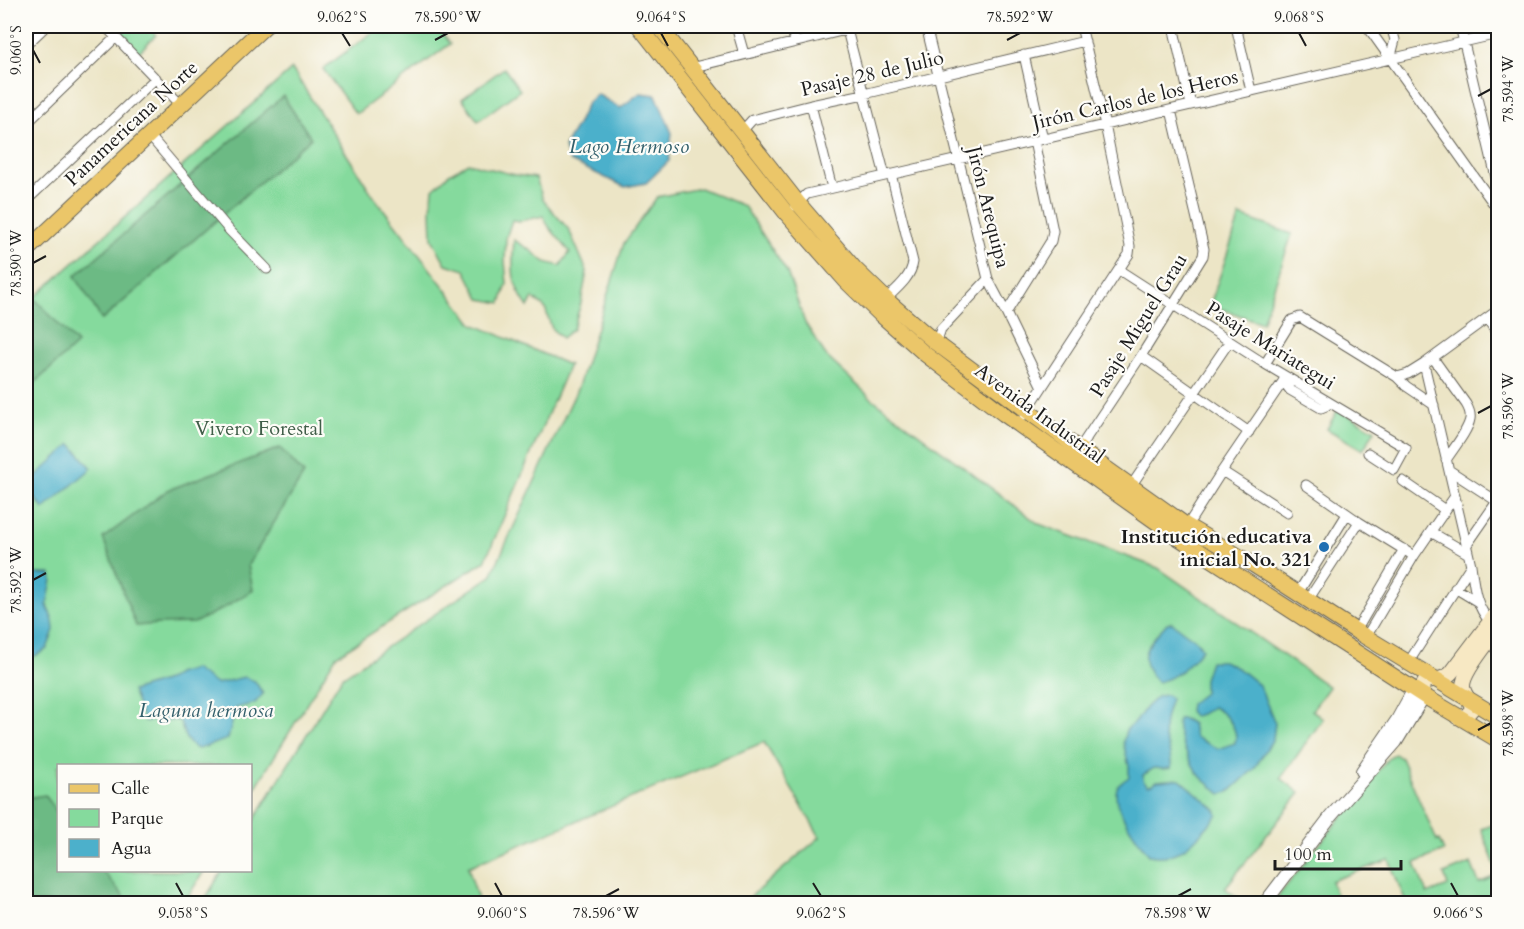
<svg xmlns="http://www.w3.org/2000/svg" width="1524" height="929" font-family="Cardo,serif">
<rect width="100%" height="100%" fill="#fdfcf7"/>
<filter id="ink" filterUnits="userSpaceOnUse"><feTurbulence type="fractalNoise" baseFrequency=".0167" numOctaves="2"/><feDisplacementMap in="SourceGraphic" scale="12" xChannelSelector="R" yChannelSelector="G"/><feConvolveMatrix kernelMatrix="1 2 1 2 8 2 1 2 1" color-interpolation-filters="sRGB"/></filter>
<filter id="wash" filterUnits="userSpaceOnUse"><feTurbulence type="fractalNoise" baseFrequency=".008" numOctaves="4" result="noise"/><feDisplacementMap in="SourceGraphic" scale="24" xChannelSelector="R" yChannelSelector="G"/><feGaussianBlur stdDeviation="1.35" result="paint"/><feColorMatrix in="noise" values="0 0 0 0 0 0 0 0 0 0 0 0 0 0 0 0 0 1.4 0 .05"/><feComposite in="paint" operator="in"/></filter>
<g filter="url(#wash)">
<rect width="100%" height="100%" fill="#ece5c6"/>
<path fill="#85da9d" stroke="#507b5c" stroke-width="1.5" d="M 113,26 L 148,26 L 156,35 L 138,53 Z
M 381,26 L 436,26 L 450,44 L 356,114 L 323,69 Z
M 504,68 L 520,90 L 478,121 L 462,99 Z
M 292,69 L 374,197 L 473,324 L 569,365 L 485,561 L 336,656 L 251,795 L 250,766 L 58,766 L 58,870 L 204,871 L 184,903 L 26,903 L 26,305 Z
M 468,163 L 515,175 L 536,178 L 543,200 L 569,230 L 587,271 L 581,303 L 573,329 L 562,338 L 552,329 L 545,308 L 533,298 L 528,307 C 510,283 512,268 514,240 L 529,249 L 545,262 L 560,266 L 570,252 L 549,227 L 543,216 L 520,221 L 512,220 L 506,238 L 505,261 L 507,284 L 501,303 L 480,299 L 465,270 L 446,264 L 432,239 L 431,210 L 433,189 L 449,174 Z
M 700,188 L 744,206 L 787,272 L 805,323 L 827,357 L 870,397 L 1039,524 L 1158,568 L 1329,687 L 1312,710 L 1323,719 L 1281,778 L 1300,793 L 1225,888 L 1244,903 L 743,903 L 820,837 L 764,742 L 468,867 L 479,903 L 202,904 L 222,871 L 250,870 L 251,825 L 342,677 L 491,576 L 578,387 L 624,243 L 657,197 Z
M 1240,216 L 1292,234 L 1262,323 L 1210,305 Z
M 1338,409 L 1375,430 L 1363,450 L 1327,429 Z
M 1395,754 L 1401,758 L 1437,841 L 1439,840 L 1444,851 L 1415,863 L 1427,894 L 1448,886 L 1444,874 L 1471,863 L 1479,883 L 1498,875 L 1498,903 L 1406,903 L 1389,860 L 1331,881 L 1339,903 L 1272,904 L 1389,757 Z
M 1498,823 L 1498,873 L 1481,829 Z"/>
<path fill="#6cba84" stroke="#446b50" stroke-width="1.5" d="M 283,96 L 311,138 L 102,320 L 75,276 Z
M 36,300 L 77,344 L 26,391 L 26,310 Z
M 280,448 L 304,474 L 248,565 L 253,590 L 222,609 L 194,623 L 159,624 L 136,626 L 103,538 L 168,490 Z
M 45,795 L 58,813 L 58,870 L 103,871 L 129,903 L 26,903 L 26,798 Z"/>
<path fill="#4cb0cb" stroke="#346674" stroke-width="1.5" d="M 640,93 L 656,95 L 672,133 L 669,161 L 646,183 L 625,187 L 570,161 L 564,147 L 577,125 L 587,103 L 597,94 L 620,108 Z
M 71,444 L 92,468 L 44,509 L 26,488 L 26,485 Z
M 26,572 L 36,574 L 51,574 L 52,580 L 47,605 L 53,621 L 54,630 L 47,649 L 35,656 L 26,655 Z
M 1167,623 L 1172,623 L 1197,641 L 1202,649 C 1190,664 1176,679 1157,682 C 1133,655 1148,646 1167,623 Z
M 1210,661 L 1223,661 L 1239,669 L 1259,685 L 1275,723 L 1273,739 L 1254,769 L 1229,792 L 1221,794 C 1214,788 1207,783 1201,777 C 1192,767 1174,732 1178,719 L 1184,719 L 1192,724 L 1195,737 L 1218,749 L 1235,743 C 1239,728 1226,714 1213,707 C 1204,711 1204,715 1193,716 L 1189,711 L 1190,704 L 1204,693 L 1204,679 Z
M 194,669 L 216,684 L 244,677 L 255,681 L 263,694 L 255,703 L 236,708 L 228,739 L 198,749 C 185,743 184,734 180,721 L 176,720 L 144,721 L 132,691 L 170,679 L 177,674 Z
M 1167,695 L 1171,699 C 1167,711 1162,726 1165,738 C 1168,749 1172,756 1171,768 L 1164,769 L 1154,768 L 1143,775 L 1143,780 L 1148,785 L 1153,784 L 1157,781 L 1180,779 L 1216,810 L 1218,815 C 1198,836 1181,862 1149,855 C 1139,841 1108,804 1118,786 C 1120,783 1125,780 1129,777 L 1129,766 L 1123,742 L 1126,730 L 1137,720 L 1146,707 L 1158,696 Z"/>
</g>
<g filter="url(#ink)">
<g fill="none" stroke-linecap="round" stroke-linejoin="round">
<g stroke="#656258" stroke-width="11">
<path id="minor" d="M 105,26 L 181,105
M 736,26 L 744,54
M 791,26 L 795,42
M 846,26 L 885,176
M 926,26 L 988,279 L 1006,313 L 1042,387
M 1173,26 L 1191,105
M 1236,26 L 1251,91
M 1367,26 L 1498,210
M 1460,26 L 1498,186
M 26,45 L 46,26
M 1024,55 L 1043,139
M 1390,59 L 1395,40 L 1391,26
M 690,68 L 862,26
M 811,105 L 832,188
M 26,124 L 116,37
M 742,131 L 752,120 L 811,105 L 864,94 L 1085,41
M 149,135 L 230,231 L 267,269
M 26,201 L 156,78
M 795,206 L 807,194 L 1498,34
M 1119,270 L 1265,364 L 1406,448 L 1394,470 L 1368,453
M 886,299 C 896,289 911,278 913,262 L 891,174
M 1006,313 L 1051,241 L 1053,231 L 1034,141
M 1487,318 L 1498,335
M 936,343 L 941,329 L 988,279
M 1141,356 L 1249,432
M 1433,358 L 1466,404 C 1469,409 1471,414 1470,419 C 1468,431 1453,449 1446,460
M 1265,364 L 1292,320 L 1300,317 L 1397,377 L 1406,386 L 1434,405
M 1424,364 L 1471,565 C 1474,586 1475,605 1490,622
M 1397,377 L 1408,374 L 1424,364 L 1498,310
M 1283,381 L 1290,390 L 1321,408 L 1326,406 L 1329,403
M 1025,415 L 1035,398 L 1129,254 L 1130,246 L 1105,125 L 1081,26
M 1079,449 L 1141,356 L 1203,256 L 1204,249 L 1171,110
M 1449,470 L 1498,502
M 1222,471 L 1287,513
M 1403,481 L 1445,510
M 1306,485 L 1359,522 L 1414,556
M 1131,486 L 1229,342
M 1187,526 L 1222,471 L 1286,377
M 1431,532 L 1467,553
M 1466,546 L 1498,500
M 1455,588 L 1478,602
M 1298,593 L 1347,514
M 1308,600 L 1359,522
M 1356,631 L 1404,549
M 1366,637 L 1414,556 L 1455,496
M 1408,663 L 1471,565"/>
</g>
<g stroke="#656258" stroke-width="14">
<path id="tertiary" d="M 1362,771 L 1397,720 L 1414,689
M 1264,904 L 1331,816 L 1396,742 L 1424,696"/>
</g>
<g stroke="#656258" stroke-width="16">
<path id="secondary" d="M 1424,696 L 1422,689 L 1424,683 C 1434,677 1442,682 1451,673 L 1498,611
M 1457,717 L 1466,716 L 1472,709 C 1471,700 1464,695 1463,687 C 1462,672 1489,642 1498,629"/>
</g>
<g stroke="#656258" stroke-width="17">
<path id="primary" d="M 639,26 L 787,214 L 846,281 L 881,315 L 925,354 L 1004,414 L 1179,538 L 1424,696 L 1498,740
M 659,26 L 798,203 L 855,269 L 891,304 L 936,343 L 1079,449 L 1187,526 L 1254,565 L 1356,631 L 1498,717"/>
</g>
<g stroke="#656258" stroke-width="17">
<path id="trunk" d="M 26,251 L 265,26"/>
</g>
<use href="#minor" stroke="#fff" stroke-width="9"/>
<use href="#tertiary" stroke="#fff" stroke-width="12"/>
<use href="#secondary" stroke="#f7e8c3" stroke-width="14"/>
<use href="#primary" stroke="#ebc669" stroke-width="15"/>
<use href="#trunk" stroke="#ebc669" stroke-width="15"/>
</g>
</g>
<path fill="none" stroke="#1c1c1c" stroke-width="2" d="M 342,33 L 350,46M 661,33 L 668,46M 1299,33 L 1306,46M 435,40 L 448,33M 1007,40 L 1020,33M 33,50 L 40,63M 1478,96 L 1491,89M 33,263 L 46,256M 1478,413 L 1491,406M 33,580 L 46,573M 1478,730 L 1491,723M 176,883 L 183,896M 495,883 L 502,896M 813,883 L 821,896M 1451,883 L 1458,896M 606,896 L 619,889M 1178,896 L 1191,889"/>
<circle fill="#1f6fb2" stroke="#fdfcf7" stroke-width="2" cx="1324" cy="547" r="6"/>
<g text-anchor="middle" stroke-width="4.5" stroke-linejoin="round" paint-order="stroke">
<g font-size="20" fill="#1c1c1c" stroke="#fdfcf7">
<text transform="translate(872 73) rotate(-13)" y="7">Pasaje 28 de Julio</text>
<text transform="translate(1135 99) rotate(-13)" y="7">Jirón Carlos de los Heros</text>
<text transform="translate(131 123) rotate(-43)" y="7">Panamericana Norte</text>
<text transform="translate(989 207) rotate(76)" y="7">Jirón Arequipa</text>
<text transform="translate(1138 325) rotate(-58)" y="7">Pasaje Miguel Grau</text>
<text transform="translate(1271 345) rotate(32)" y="7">Pasaje Mariategui</text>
<text transform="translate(1040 413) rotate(36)" y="7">Avenida Industrial</text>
</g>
<g font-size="20" fill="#415e49" stroke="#fdfcf7">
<text x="259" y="435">Vivero Forestal</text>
</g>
<g font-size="20" font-weight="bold" fill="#1c1c1c" stroke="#fdfcf7" text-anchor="end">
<text x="1312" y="543">Institución educativa<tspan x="1312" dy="23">inicial No. 321</tspan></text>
</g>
<g font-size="21" font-style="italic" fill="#325f6b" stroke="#fdfcf7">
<text x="629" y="153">Lago Hermoso</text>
<text x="206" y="717">Laguna hermosa</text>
</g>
</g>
<rect width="1524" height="929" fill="none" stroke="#fdfcf7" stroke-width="66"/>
<rect x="57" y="764" width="195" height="108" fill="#fdfcf7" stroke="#a3a29f" stroke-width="1.5"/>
<rect x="69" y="784" width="30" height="9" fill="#ebc669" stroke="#a3a29f" stroke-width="1.5"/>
<text x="111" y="794" font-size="18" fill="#1c1c1c">Calle</text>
<rect x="69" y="809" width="30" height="18" fill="#85da9d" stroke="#a3a29f" stroke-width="1.5"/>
<text x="111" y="824" font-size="18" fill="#1c1c1c">Parque</text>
<rect x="69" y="839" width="30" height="18" fill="#4cb0cb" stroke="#a3a29f" stroke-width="1.5"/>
<text x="111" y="854" font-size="18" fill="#1c1c1c">Agua</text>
<path d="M1275 860v9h126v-9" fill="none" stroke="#1c1c1c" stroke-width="3"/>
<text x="1284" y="860" font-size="18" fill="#1c1c1c" stroke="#fdfcf7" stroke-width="4.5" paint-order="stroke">100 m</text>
<rect x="33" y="33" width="1458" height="863" fill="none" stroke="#1c1c1c" stroke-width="2"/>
<g font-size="15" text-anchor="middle" fill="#1c1c1c">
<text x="342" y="22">9.062°S</text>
<text x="448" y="22">78.590°W</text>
<text x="661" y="22">9.064°S</text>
<text x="1020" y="22">78.592°W</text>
<text x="1299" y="22">9.068°S</text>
<text transform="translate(16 50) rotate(-90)" y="5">9.060°S</text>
<text transform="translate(1508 89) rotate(-90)" y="5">78.594°W</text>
<text transform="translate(16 263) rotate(-90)" y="5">78.590°W</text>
<text transform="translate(1508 406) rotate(-90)" y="5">78.596°W</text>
<text transform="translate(16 580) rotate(-90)" y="5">78.592°W</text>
<text transform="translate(1508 723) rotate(-90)" y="5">78.598°W</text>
<text x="183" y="918">9.058°S</text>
<text x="502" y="918">9.060°S</text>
<text x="606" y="918">78.596°W</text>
<text x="821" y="918">9.062°S</text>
<text x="1178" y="918">78.598°W</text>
<text x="1458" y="918">9.066°S</text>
</g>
</svg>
